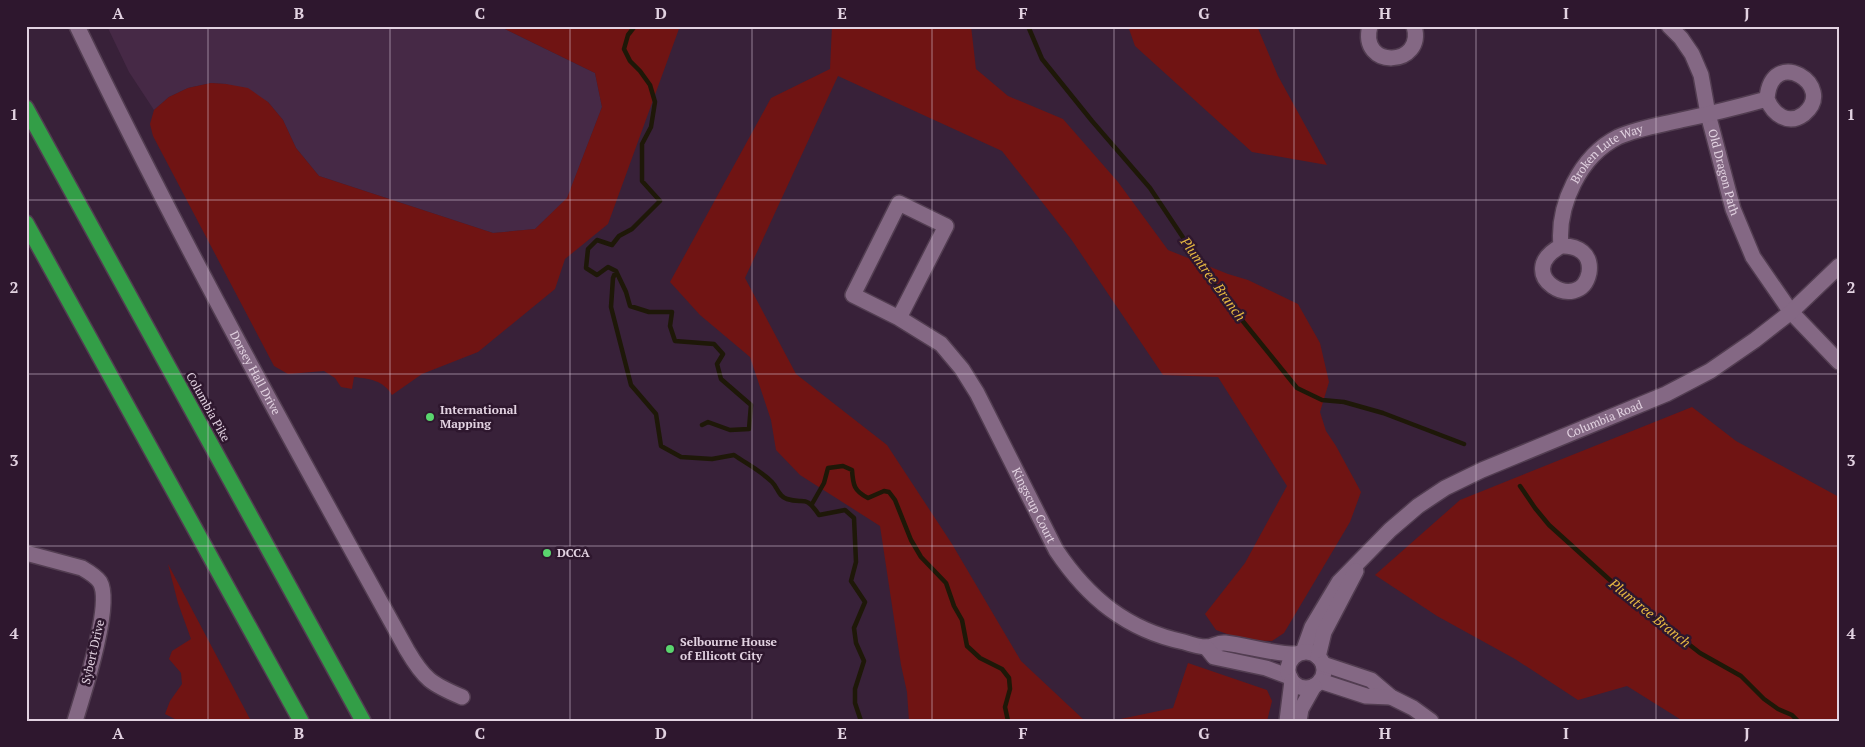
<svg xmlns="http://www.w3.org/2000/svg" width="1865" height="747" font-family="'PT Serif',serif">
<rect width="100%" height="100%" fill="#382139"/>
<path fill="#462946" d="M 107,26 L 499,26 L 595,73 L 602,107 L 567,199 L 535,229 L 493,233 L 319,176 L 296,148 L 283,120 L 268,102 L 226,84 L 211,83 L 188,88 L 169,97 L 154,110 L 129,72 Z"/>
<path fill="#701413" d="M 499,26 L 680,26 L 608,224 L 565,259 L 555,289 L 478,352 L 422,374 L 392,395 C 383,380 370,379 354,377 L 352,389 L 341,387 L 335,378 L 324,371 L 288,374 L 274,366 L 153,136 L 150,124 L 154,110 L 169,97 L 188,88 L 211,83 L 226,84 L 248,88 L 268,102 L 283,120 L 296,148 L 319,176 L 493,233 L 535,229 L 567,198 L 602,107 L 595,73 Z
M 832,26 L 971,26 L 976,69 L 1008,96 L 1063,119 L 1118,182 L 1168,250 L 1228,274 L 1248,280 L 1298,304 L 1320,343 L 1329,382 L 1320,412 L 1326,431 L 1336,446 L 1361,492 L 1350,522 L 1284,633 L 1272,641 L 1244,640 L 1216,630 L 1205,614 L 1245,563 L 1287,486 L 1218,377 L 1163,375 L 1071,239 L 1002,151 L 838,76 L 745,278 L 796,374 L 887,445 L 952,544 L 1021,661 L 1085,721 L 909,721 L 907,692 L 901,665 L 880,526 L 800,475 L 776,450 L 771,420 L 750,357 L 700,315 L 670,282 L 771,98 L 830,69 Z
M 1128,26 L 1257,26 L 1278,76 L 1327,165 L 1252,152 L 1135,46 Z
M 1692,407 L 1736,441 L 1839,497 L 1839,721 L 1683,721 L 1627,686 L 1578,700 L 1515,659 L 1437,616 L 1375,575 L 1460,500 Z
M 168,564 L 251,721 L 179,721 L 165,714 L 170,701 L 182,684 L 181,673 L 169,659 L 172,651 L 191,639 L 178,603 Z
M 1188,663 L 1267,690 L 1272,701 L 1267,721 L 1111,721 L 1173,708 Z"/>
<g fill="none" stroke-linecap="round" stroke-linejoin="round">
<path stroke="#1e1808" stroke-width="4.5" d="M 635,26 L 628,35 L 624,49 L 630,61 L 640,71 L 650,85 L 655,102 L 651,127 L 642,144 L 642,181 L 660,201 L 632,229 L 619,236 L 612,245 L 597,240 L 588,249 L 586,268 L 597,275 L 608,267 L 616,271 L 626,292 L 630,306 L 649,312 L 672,312 L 670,326 L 675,341 L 714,344 L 723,354 L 717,364 L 721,379 L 751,405 L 749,429 L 730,430 L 708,422 L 702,425
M 1028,26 L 1042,59 L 1092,121 L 1150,188 L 1220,293 L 1297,388 L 1322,400 L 1344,402 L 1383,413 L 1464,444
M 616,271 L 613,278 L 611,307 L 631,385 L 656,414 L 661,446 L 681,457 L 712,459 L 734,455 C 747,464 761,471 772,482 C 778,488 778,496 787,499 C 805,505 804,493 819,515 L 845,510 L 854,518 L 856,562 L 851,581 L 865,602 L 854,628 L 856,643 L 864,661 L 855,689 L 855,703 L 861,721
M 1520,486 L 1535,508 L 1549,525 L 1632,600 L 1700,653 L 1741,676 L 1764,699 L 1778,709 L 1792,715 L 1798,721
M 812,504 L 824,483 L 828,468 L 843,466 L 852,470 C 853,485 854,491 868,498 L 884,491 L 889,492 L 895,500 L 911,540 L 921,557 L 946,583 L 954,606 L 962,620 L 967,646 L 980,658 L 1002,669 L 1009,678 L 1010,689 L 1005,707 L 1008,721"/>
<g stroke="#523d51" stroke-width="18">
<g id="minor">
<path id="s1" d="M 77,26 C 179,238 293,444 407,650 C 424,679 431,684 462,697"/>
<path d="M 1370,26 C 1358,70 1426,67 1414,26"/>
<path id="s2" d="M 1669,26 L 1681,38 L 1692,54 L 1701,75 L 1708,114 L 1733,209 L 1753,257 L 1791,312 L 1839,362"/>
<path id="s3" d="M 1561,246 C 1578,245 1592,254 1589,273 C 1580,316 1510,274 1561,246 C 1557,205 1580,156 1618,137 C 1638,128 1660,125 1681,120 C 1710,114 1738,107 1767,99 C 1773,114 1788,126 1804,114 C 1838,86 1771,44 1767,99"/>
<path id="s4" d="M 899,318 L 853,295 L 899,203 L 946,226 L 899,318 L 941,344 L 962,369 L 977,393 L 1056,550 C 1088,598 1127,630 1184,642 C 1190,644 1199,647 1206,647 C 1213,647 1218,642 1225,643 C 1249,646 1272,654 1297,654"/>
<path d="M 26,553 L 82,568 C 89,572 96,576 100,582 C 113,604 83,695 75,721"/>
<path d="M 1206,647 L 1214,657 L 1266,668 L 1290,677"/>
<path id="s5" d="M 1303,652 L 1312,627 L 1339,582 L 1390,530 L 1418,506 L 1445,488 L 1482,470 L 1666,394 L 1710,371 L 1755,340 L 1791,312 L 1839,266"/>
<circle cx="1306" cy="670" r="18"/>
<path d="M 1318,657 L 1324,632 L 1356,571"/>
<path d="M 1323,664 L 1371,680 L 1391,697 L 1413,708 L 1431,721"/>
<path d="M 1320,681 L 1366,696 L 1391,697"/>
<path d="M 1287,721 L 1292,681"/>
<path d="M 1299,721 L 1301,709 L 1314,686"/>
</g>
</g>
<g stroke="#523d51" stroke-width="18">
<path id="highway" d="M 26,108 L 363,721
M 26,223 L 301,721"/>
</g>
<use href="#minor" stroke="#846884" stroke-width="15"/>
<use href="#highway" stroke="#339e47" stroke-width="15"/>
</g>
<path fill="none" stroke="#e2d2e1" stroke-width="1" stroke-opacity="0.55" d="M 208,26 L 208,721M 390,26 L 390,721M 570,26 L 570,721M 752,26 L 752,721M 932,26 L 932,721M 1114,26 L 1114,721M 1294,26 L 1294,721M 1476,26 L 1476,721M 1656,26 L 1656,721M 26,200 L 1839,200M 26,374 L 1839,374M 26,546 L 1839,546"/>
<g fill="#5ad56e" stroke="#2e172e" stroke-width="2">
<circle cx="430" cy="417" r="5"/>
<circle cx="547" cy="553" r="5"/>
<circle cx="670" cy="649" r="5"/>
</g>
<g text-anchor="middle" stroke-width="5" stroke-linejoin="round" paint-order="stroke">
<g font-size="12" fill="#e2d2e1" stroke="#2e172e">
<text dy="4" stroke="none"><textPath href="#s3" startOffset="255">Broken Lute Way</textPath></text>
<text dy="4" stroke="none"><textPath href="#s2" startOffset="159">Old Dragon Path</textPath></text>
<text dy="4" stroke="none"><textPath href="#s1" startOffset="390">Dorsey Hall Drive</textPath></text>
<text transform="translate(208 407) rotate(61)" y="4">Columbia Pike</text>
<text dy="4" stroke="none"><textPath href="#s5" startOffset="395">Columbia Road</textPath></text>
<text dy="4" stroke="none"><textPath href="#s4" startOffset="546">Kingscup Court</textPath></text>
<text transform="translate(93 652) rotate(-77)" y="4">Sybert Drive</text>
</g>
<g font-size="12" font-weight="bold" fill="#e2d2e1" stroke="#2e172e" text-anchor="start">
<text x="440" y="414">International<tspan x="440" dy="14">Mapping</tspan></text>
<text x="557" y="557">DCCA</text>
<text x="680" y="646">Selbourne House<tspan x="680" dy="14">of Ellicott City</tspan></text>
</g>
<g font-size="14" font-style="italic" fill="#e6b842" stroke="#2e172e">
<text transform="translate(1213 279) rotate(54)" y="5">Plumtree Branch</text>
<text transform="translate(1650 613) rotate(39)" y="5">Plumtree Branch</text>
</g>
</g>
<rect width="1865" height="747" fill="none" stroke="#2e172e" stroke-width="55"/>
<rect x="28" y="28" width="1810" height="692" fill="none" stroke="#e2d2e1" stroke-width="2"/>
<g font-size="16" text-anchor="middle" font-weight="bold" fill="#e2d2e1">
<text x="118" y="19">A</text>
<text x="299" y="19">B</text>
<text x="480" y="19">C</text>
<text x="661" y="19">D</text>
<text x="842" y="19">E</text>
<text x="1023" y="19">F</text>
<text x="1204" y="19">G</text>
<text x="1385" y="19">H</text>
<text x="1566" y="19">I</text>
<text x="1747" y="19">J</text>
<text x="14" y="120">1</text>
<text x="1851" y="120">1</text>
<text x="14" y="293">2</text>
<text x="1851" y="293">2</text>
<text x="14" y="466">3</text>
<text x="1851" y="466">3</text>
<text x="14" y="639">4</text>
<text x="1851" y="639">4</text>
<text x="118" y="739">A</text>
<text x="299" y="739">B</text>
<text x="480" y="739">C</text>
<text x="661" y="739">D</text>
<text x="842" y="739">E</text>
<text x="1023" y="739">F</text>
<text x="1204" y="739">G</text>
<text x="1385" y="739">H</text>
<text x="1566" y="739">I</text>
<text x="1747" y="739">J</text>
</g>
</svg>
